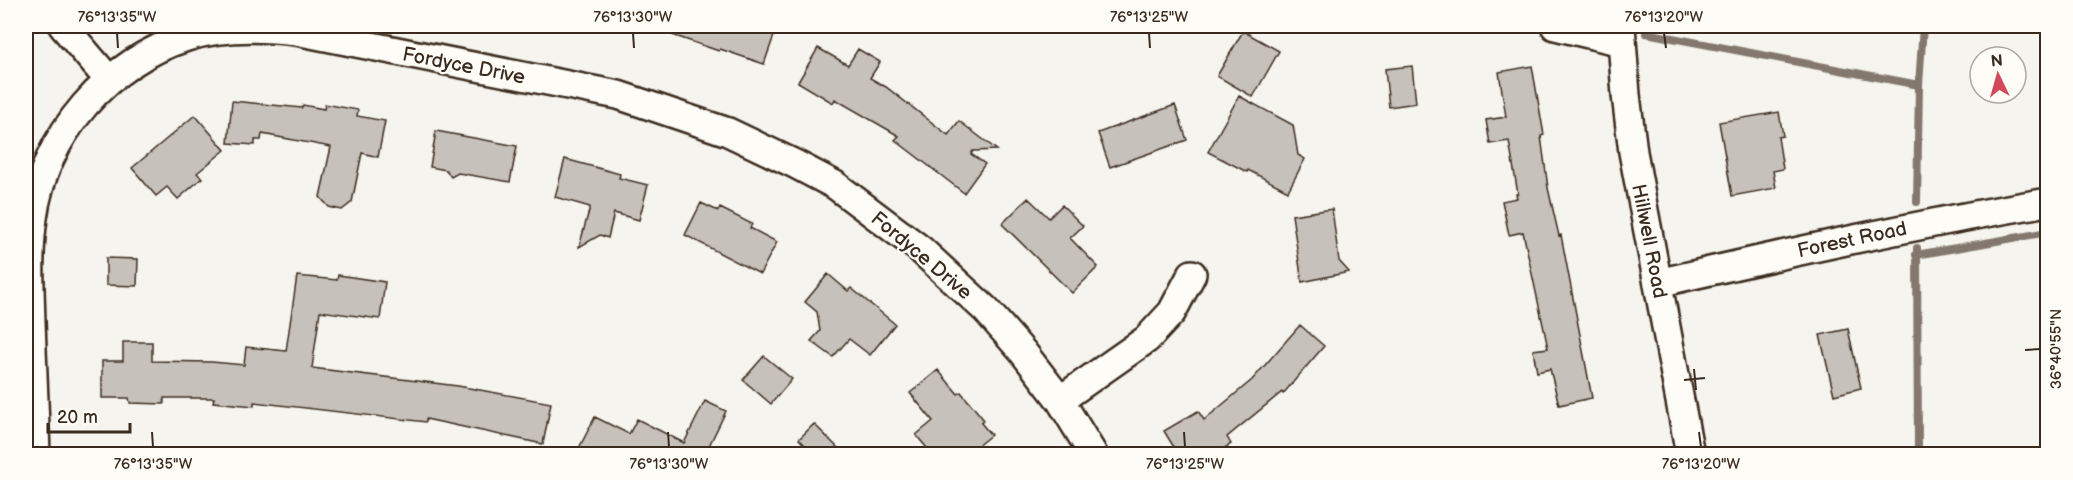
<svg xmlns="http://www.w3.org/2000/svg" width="2073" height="480" font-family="'Balsamiq Sans',sans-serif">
<rect width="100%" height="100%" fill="#f5f4ee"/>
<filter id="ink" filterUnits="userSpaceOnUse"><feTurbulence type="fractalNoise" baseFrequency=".0167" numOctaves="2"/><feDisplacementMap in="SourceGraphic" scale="12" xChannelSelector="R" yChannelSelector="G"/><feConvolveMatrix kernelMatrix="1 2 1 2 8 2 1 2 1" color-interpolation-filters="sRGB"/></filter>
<g filter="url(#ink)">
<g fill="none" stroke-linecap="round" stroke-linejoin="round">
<path stroke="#84786e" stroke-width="8" d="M 1646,33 L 1919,85
M 1917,202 L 1919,85 L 1923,26
M 1917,248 L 1918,454
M 1916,255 L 2048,232"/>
</g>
<path fill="#c7c1bb" stroke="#3b2a1e" stroke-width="1.5" d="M 656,26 L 763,26 L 776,30 L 764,64 L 720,49 L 719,51 L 655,29 Z
M 1243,31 L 1279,51 L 1253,97 L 1217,76 Z
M 818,48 L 848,65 L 858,49 L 880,62 L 870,78 L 886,87 L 948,135 L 959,121 L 997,150 L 973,151 L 971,154 L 985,164 L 964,193 L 895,140 L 899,136 L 835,99 L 833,103 L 798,82 Z
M 1412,66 L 1416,103 L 1389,107 L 1385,69 Z
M 1532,66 L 1544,135 L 1541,136 L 1548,188 L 1559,236 L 1561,235 L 1592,398 L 1559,405 L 1550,369 L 1537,372 L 1533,350 L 1548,348 L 1523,232 L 1509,235 L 1502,201 L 1517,198 L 1516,194 L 1518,194 L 1509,141 L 1490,144 L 1486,120 L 1506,117 L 1499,72 Z
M 1239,96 L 1293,125 L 1298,155 L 1305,159 L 1288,191 L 1248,170 L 1247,172 L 1208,152 Z
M 232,101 L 302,108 L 303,105 L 324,109 L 325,104 L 358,110 L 357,116 L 385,121 L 378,157 L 362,153 L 352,202 L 342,210 L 329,207 L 320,197 L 331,147 L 262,134 L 261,140 L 255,140 L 255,145 L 228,143 Z
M 1175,105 L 1187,140 L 1110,167 L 1098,133 Z
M 1779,112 L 1783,136 L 1778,137 L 1783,169 L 1773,171 L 1776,188 L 1732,196 L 1719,122 Z
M 195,115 L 225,150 L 197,173 L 202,178 L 178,199 L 167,187 L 156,196 L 132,168 Z
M 436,131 L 517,146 L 510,182 L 458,173 L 451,177 L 446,170 L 430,167 Z
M 565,159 L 620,174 L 619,178 L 648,185 L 639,220 L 614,213 L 608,238 L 600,235 L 579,247 L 590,207 L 555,197 Z
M 1028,198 L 1049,218 L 1062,205 L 1083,226 L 1070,238 L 1098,267 L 1072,293 L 1002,224 Z
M 701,203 L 718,211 L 720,208 L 752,224 L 750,228 L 777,242 L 760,274 L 685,235 Z
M 1332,209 L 1339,261 L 1349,272 L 1302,282 L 1292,215 Z
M 106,258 L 138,259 L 137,286 L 106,285 Z
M 828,274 L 848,291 L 851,288 L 895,324 L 870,355 L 849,339 L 833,357 L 811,341 L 820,331 L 817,312 L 805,302 Z
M 338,275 L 385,282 L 380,319 L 320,311 L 312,368 L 458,386 L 551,403 L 543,444 L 426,419 L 426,422 L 254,402 L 254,406 L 213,402 L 214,398 L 164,398 L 164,404 L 130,403 L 129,398 L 102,398 L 102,361 L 123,361 L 123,342 L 152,342 L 152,361 L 212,362 L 244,365 L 246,347 L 286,351 L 297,276 L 337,280 Z
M 1300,325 L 1324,346 L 1283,394 L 1282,392 L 1227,437 L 1231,444 L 1215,454 L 1178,454 L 1164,431 L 1198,411 L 1204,420 L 1252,380 Z
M 1848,329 L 1861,388 L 1834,395 L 1820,335 Z
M 764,356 L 792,379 L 771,404 L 743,380 Z
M 938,370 L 958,394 L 961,392 L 984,420 L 981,423 L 991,435 L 967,454 L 932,454 L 916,435 L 933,421 L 910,393 Z
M 705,401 L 726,411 L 705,454 L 706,454 L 576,454 L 595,417 L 629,434 L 637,419 L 684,443 Z
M 814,424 L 844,454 L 814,454 L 799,439 Z"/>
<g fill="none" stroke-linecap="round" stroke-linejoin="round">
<g stroke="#3b2a1e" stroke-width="32">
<path id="minor" d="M 63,26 L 109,80
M 1555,26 L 1621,42
M 1621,26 L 1626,95 L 1633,152 L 1690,454
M 1658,283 C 1788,253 1917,224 2048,202
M 1060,400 L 1147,339 L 1172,312 L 1192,274
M 36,454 C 34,410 33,366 31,322 C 30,287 28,253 33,218 C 44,134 108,62 187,37 C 222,26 260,27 296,31 L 618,95 L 728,132 L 795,164 L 835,185 L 920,249 L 986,310 L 1023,352 L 1060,400 L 1093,454"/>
</g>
<use href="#minor" stroke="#fdfcf7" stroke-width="27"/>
</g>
</g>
<path fill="none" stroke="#3b2a1e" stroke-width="2" d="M 117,33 L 118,48M 633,33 L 634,48M 1149,33 L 1150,48M 1664,33 L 1666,48M 2025,350 L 2040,349M 1694,369 L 1696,390M 1684,380 L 1705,378M 152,432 L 153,447M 668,432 L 669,447M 1184,432 L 1185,447M 1699,432 L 1701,447"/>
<g text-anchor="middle" stroke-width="4.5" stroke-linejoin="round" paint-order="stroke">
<g font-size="20" fill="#3b2a1e" stroke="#fdfcf7">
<text transform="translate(464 65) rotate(11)" y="7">Fordyce Drive</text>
<text transform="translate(1852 239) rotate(-12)" y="7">Forest Road</text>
<text transform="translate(1650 241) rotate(79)" y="7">Hillwell Road</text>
<text transform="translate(922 255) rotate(40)" y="7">Fordyce Drive</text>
</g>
</g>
<rect width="2073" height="480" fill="none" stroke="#fdfcf7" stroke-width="66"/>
<g transform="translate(1998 75) rotate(355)"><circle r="28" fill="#fdfcf7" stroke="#afa8a0" stroke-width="1.5"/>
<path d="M0-4.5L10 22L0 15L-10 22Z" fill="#d1495b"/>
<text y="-9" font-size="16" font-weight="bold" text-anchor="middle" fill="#3b2a1e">N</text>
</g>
<path d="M48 423v9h82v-9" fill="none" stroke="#3b2a1e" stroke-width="3"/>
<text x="57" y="423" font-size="18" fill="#3b2a1e" stroke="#fdfcf7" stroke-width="4.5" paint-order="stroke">20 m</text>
<rect x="33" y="33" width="2007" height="414" fill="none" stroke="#3b2a1e" stroke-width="2"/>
<g font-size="15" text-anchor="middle" fill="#3b2a1e">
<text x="117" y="22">76°13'35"W</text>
<text x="633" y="22">76°13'30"W</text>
<text x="1149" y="22">76°13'25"W</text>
<text x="1664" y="22">76°13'20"W</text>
<text transform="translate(2056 349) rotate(-90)" y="5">36°40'55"N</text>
<text x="153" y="469">76°13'35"W</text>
<text x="669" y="469">76°13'30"W</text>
<text x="1185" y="469">76°13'25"W</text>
<text x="1701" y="469">76°13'20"W</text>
</g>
</svg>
